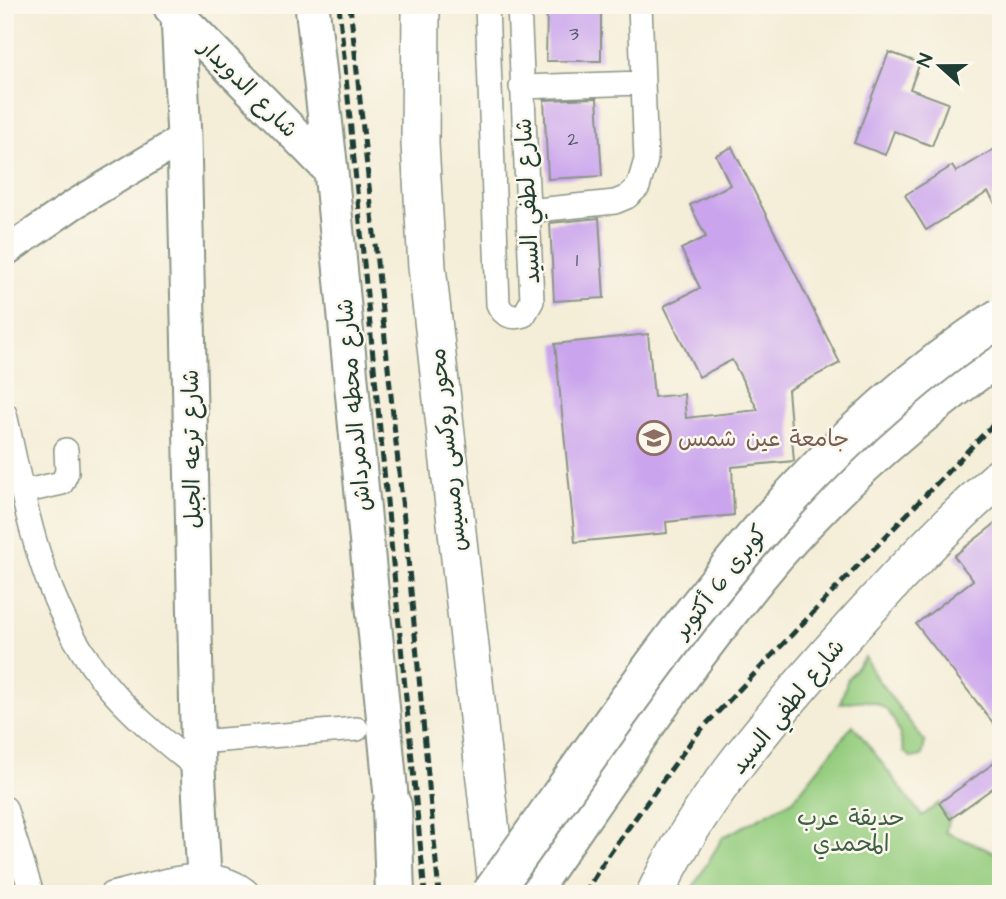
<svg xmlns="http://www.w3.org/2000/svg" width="1006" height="899" font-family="'Architects Daughter','Playpen Sans Arabic',sans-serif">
<rect width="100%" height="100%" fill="#fbf7ec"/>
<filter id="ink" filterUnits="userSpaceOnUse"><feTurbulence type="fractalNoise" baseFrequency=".0143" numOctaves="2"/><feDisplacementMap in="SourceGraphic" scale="14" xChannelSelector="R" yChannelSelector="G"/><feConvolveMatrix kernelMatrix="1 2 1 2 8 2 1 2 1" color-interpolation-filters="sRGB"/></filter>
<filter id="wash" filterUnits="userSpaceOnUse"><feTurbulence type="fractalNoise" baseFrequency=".00686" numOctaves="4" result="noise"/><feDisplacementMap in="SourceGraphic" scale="28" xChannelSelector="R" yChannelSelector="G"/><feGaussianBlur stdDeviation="1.57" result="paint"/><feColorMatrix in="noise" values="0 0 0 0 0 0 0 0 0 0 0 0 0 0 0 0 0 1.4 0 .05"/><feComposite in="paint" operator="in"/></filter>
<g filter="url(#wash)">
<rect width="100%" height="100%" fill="#f4edd7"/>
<path fill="#95cd7f" stroke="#5a855a" stroke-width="2" d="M 865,657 L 875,676 L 925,742 L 922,756 L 912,758 L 904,752 C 896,713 884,692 840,704 L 848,678 Z
M 853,725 L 922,816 L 939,803 L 950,819 L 945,832 L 1001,855 L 1001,894 L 689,894 L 723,837 L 793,800 Z"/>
<g id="blocks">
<path fill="#caa4ed" d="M 547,5 L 601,5 L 601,61 L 546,61 Z
M 889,52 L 920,63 L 910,89 L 948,103 L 932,146 L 894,131 L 885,155 L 854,143 Z
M 597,98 L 602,176 L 548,179 L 544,100 Z
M 1001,145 L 1001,213 L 988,192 L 926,230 L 905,195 L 952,166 L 956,172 Z
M 732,147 L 840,363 L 788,390 L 794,461 L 732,467 L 734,515 L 666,522 L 667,533 L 575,542 L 555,344 L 648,334 L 654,397 L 684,394 L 686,418 L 758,410 L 732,360 L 699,377 L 664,306 L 700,288 L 681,249 L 706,237 L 690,205 L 730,185 L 716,155 Z
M 599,218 L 604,298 L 554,301 L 550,223 Z
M 1001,519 L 1001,733 L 916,624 L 973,580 L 954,556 Z
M 1001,758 L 1001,782 L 950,819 L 939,803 Z"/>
</g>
</g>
<g filter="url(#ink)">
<use href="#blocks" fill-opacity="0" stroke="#8a9586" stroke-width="2"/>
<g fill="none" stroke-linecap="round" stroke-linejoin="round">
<g stroke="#8a9586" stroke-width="26">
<path id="minor" d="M 487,5 L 498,304 C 503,316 513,319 524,315 L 532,301 L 519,5
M 521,87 L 641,83
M 527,211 L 615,202 L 627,197 L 638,187 L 646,160 L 640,5
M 5,414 C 27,512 42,611 111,690 C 136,719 168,744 198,769
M 22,492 L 62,483 L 67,472 L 66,450
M 198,742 L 357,729
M 5,808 L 32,894
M 111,894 C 155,885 213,859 250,894"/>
</g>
<g stroke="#8a9586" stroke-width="32">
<path id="tertiary" d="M 5,252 L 73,205 L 184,138"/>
</g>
<g stroke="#8a9586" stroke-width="37">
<path id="secondary" d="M 312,5 L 331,171 L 392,806
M 171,8 L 331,171
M 178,16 L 184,138 L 198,769 L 205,894"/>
</g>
<g stroke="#8a9586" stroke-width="40">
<path id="primary" d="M 421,5 L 420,144 L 427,267 L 498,894
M 655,894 C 696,806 763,728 826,656 C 882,593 938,532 1001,476"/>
</g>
<g stroke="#8a9586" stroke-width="42">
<path id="motorway" d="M 392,806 L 395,894
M 528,894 C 608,780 685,661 775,555 C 841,479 918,413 1001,354"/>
</g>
<use href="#minor" stroke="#fff" stroke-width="23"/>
<use href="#tertiary" stroke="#fff" stroke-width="28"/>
<use href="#secondary" stroke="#fff" stroke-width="33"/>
<use href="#primary" stroke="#fff" stroke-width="37"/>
<use href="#motorway" stroke="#fff" stroke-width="38"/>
<path stroke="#1f3d34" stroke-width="5" stroke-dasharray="10 5" stroke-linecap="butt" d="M 339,5 L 425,894
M 350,5 L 407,548 L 439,894
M 584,894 L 605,860 L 695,736 L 1001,416"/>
<g stroke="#8a9586" stroke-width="42" stroke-linecap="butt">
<path id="motorway-bridge" d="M 491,894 C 644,681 776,463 1001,317"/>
</g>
<use href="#motorway-bridge" stroke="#fff" stroke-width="38"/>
</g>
</g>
<defs>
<g id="university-ring" transform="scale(1.75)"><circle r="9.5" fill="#fbf7ec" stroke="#8d6e63" stroke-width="1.5"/><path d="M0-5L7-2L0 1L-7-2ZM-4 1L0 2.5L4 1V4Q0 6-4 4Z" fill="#8d6e63"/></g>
</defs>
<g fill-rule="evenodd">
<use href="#university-ring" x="654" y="438"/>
</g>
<g text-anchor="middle" stroke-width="5" stroke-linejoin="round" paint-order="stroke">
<g font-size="19" fill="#4a5762">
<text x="574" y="40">3</text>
<text x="573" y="145">2</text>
<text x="577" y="266">1</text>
</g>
<g font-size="23" fill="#1f3d34" stroke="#fbf7ec">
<text transform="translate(249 88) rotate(45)" y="8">شارع الدويدار</text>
<text transform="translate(527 201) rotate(-93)" y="8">شارع لطفي السيد</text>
<text transform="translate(353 405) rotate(-95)" y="8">شارع محطه الدمرداش</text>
<text transform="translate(191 449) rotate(-91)" y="8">شارع ترعه الجبل</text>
<text transform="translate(447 450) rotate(-96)" y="8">محور روكسى رمسيس</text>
<text transform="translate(720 581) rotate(-52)" y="8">كوبرى 6 أكتوبر</text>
<text transform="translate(787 706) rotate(-51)" y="8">شارع لطفي السيد</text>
</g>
<g font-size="23" fill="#785e54" stroke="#fbf7ec" text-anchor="start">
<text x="678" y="446">جامعة عين شمس</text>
</g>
<g font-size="23" fill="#3c6147" stroke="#fbf7ec">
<text x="851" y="825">حديقة عرب<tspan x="851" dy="26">المحمدي</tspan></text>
</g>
</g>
<rect width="1006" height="899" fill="none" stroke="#fbf7ec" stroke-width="28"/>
<g transform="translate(940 66) rotate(291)" stroke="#fbf7ec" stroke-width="5" paint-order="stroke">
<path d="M0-5L12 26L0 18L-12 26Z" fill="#1f3d34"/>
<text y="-10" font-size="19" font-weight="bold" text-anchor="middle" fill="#1f3d34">N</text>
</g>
</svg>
